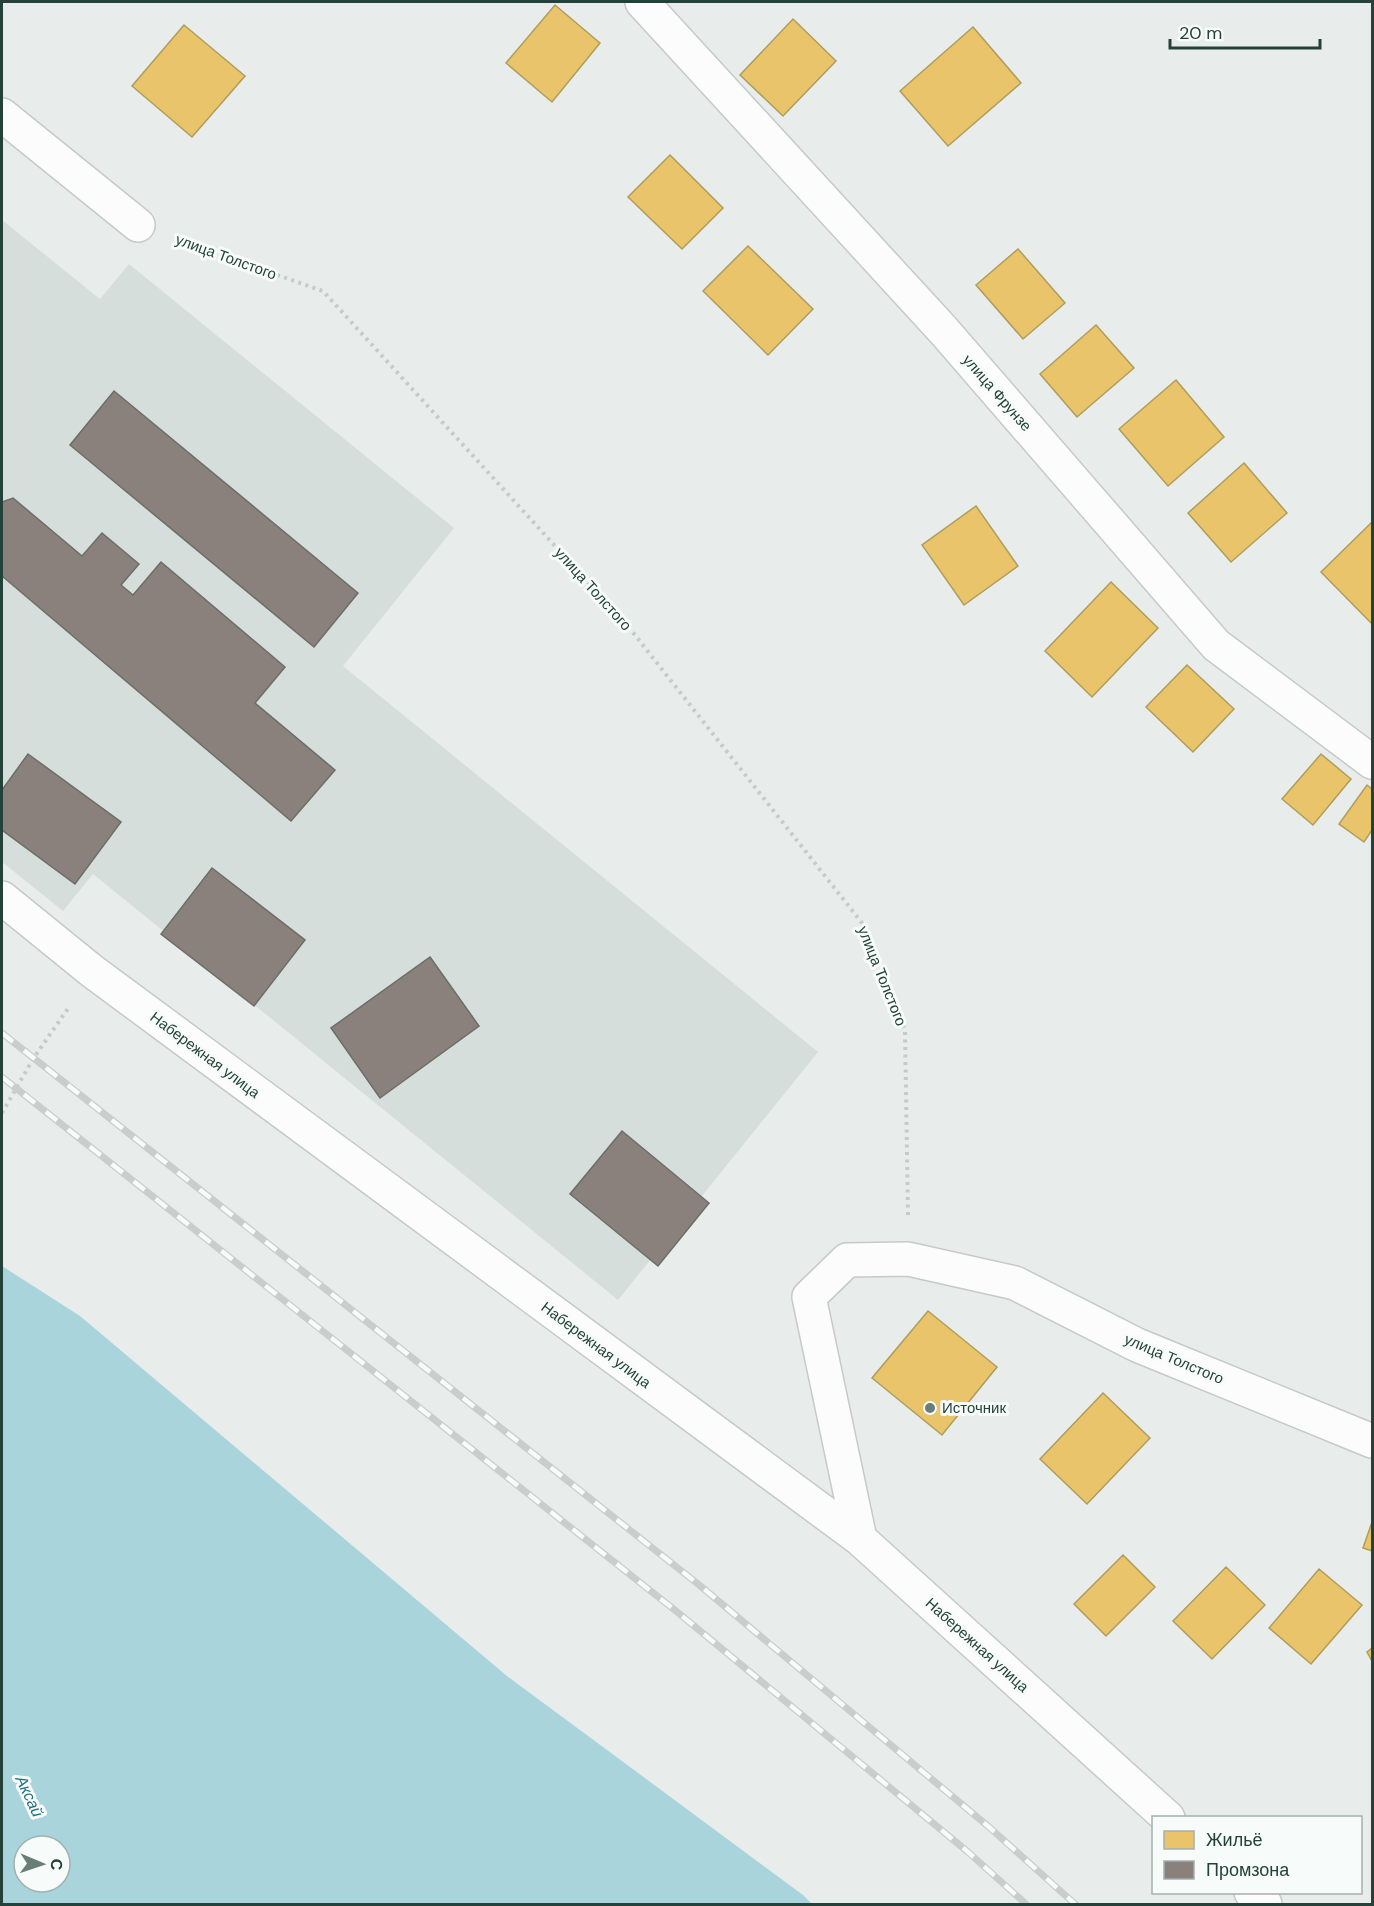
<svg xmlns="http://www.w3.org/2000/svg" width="1374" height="1906" font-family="'DM Sans',sans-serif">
<rect width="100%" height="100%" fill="#e8edeb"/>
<path fill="#d6dedb" d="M 2,220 L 100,299 L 129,264 L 454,528 L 343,666 L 818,1052 L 618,1300 L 93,874 L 63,911 L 2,862 Z"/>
<path fill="#a9d4db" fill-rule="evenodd" d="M 2,1266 L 80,1316 L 507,1676 L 803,1895 L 812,1904 L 2,1904 ZM 24,1846 L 60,1846 L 60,1882 L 24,1882 Z"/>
<path fill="#e9c46a" stroke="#ae9d5c" stroke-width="1.5" d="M 555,5 L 600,43 L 552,102 L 506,63 Z
M 793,19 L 836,61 L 783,116 L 740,75 Z
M 184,25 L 245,76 L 192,137 L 132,86 Z
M 973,27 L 1021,83 L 948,146 L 900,91 Z
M 670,155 L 723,208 L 682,249 L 628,197 Z
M 748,246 L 813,309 L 768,355 L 703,291 Z
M 1018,249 L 1065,303 L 1023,339 L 976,285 Z
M 1096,325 L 1134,368 L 1077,417 L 1040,374 Z
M 1176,380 L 1224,437 L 1168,486 L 1119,429 Z
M 1244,463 L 1287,513 L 1231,562 L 1188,513 Z
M 976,506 L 1018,566 L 964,605 L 922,545 Z
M 1372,522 L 1372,624 L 1321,572 Z
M 1111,582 L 1158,628 L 1092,697 L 1045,651 Z
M 1187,665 L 1234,709 L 1193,752 L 1146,707 Z
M 1321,754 L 1351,779 L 1313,825 L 1282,799 Z
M 1367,785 L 1372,789 L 1372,830 L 1364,842 L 1339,824 Z
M 928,1311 L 997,1367 L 942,1435 L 872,1378 Z
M 1103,1393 L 1150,1438 L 1087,1504 L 1040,1459 Z
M 1372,1522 L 1372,1551 L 1363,1548 Z
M 1123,1555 L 1155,1587 L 1106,1636 L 1074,1604 Z
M 1226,1567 L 1265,1605 L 1212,1659 L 1173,1621 Z
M 1319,1569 L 1362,1605 L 1311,1664 L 1269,1628 Z
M 1372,1648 L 1372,1661 L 1367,1652 Z"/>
<path fill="#8a817c" stroke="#6b6e68" stroke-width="1.5" d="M 114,391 L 358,593 L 314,647 L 70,445 Z
M 13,498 L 82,556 L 102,533 L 139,564 L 121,585 L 133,595 L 161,562 L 285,667 L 255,703 L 335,770 L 291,821 L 2,576 L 2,502 Z
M 28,754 L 121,822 L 75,884 L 2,830 L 2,790 Z
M 212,868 L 305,940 L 254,1006 L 161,934 Z
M 430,957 L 479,1026 L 380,1098 L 331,1028 Z
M 622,1131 L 709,1203 L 658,1266 L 570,1194 Z"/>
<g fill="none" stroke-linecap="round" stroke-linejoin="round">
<g stroke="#c5cac8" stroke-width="36">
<path id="minor" d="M 642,2 L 944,331 L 1216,645 L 1372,762
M 2,115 L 138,225
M 2,898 L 92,971 L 860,1539 L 1168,1818
M 860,1539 L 809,1297 L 847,1260 L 908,1259 L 1015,1283 L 1137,1345 L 1372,1441
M 1251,1892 L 1265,1904"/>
</g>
<path stroke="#c3ccca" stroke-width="4" stroke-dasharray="3 4.5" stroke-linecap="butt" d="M 178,240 L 323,291 L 627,625 L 866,928 L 905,1030 L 908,1215
M 2,1113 L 33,1059 L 69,1007"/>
<use href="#minor" stroke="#fcfcfc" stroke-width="33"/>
<g stroke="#c9cdcc" stroke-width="7">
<path id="rail" d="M 2,1033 L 698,1584 L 989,1827 L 1075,1904
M 2,1077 L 676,1611 L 968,1852 L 1026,1904"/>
</g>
<use href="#rail" stroke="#f7fbf9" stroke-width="4.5" stroke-dasharray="14" stroke-linecap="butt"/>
</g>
<circle fill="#697e78" stroke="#f7fbf9" stroke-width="2" cx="930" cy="1408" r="6"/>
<g text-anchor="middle" stroke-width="6" stroke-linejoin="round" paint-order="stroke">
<g font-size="15" fill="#24423a" stroke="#f7fbf9">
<text transform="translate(226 257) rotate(20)" y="5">улица Толстого</text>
<text transform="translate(997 393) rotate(49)" y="5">улица Фрунзе</text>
<text transform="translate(593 589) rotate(48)" y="5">улица Толстого</text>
<text transform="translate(882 976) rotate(68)" y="5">улица Толстого</text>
<text transform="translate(205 1055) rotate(37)" y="5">Набережная улица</text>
<text transform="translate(596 1345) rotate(37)" y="5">Набережная улица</text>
<text transform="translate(1174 1359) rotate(23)" y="5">улица Толстого</text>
<text transform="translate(977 1645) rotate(42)" y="5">Набережная улица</text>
</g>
<g font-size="15" fill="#24423a" stroke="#f7fbf9" text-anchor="start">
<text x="942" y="1413">Источник</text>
</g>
<g font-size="16" font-style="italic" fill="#1c6f80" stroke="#f7fbf9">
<text transform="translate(30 1796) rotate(65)" y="6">Аксай</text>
</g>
</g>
<rect width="1374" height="1906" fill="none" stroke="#24423a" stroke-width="6"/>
<rect x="1152" y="1816" width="210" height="78" fill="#f7fbf9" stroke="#a3b1ad" stroke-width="1.5"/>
<rect x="1164" y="1831" width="30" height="18" fill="#e9c46a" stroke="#a3b1ad" stroke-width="1.5"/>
<text x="1206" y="1846" font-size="18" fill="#24423a">Жильё</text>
<rect x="1164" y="1861" width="30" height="18" fill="#8a817c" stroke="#a3b1ad" stroke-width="1.5"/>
<text x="1206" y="1876" font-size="18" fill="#24423a">Промзона</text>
<g transform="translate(42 1864) rotate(92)"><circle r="28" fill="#f7fbf9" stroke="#a3b1ad" stroke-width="1.5"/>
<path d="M0-4.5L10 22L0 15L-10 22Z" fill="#697e78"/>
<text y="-9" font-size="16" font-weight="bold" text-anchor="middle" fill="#24423a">С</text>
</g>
<path d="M1170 39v9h150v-9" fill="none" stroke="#24423a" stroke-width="3"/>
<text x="1179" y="39" font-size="18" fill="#24423a" stroke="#f7fbf9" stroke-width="4.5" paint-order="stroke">20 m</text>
</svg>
